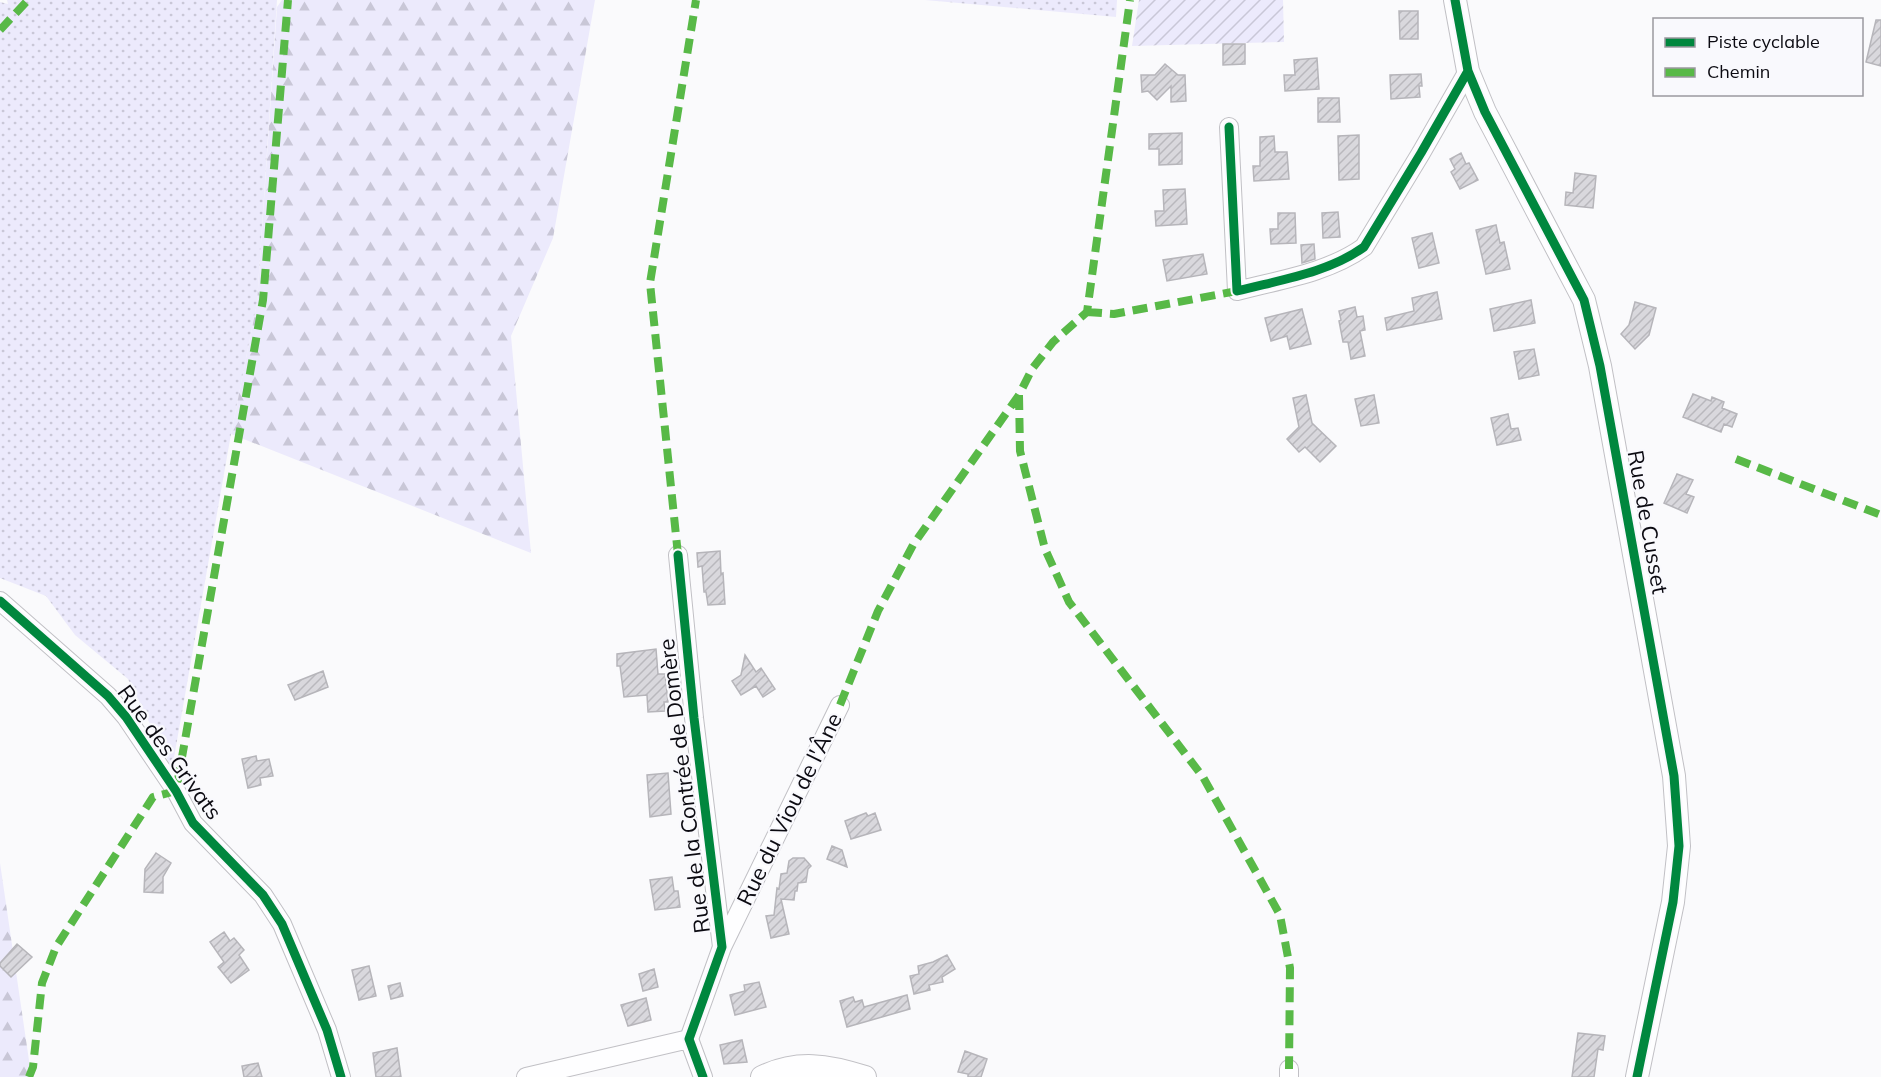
<svg xmlns="http://www.w3.org/2000/svg" width="1881" height="1077" font-family="Mulish,sans-serif">
<defs>
<pattern id="grass-dots" width="8" height="8" patternUnits="userSpaceOnUse" patternTransform="scale(1.5)"><rect width="8" height="8" fill="#eceafc"/><path d="M2 2h.1M6 6h.1" fill="none" stroke="#c9c7d7" stroke-width="1.8" stroke-linecap="round"/></pattern>
<pattern id="forest-firs" width="22" height="20" patternUnits="userSpaceOnUse" patternTransform="scale(1.5)"><rect width="22" height="20" fill="#eceafc"/><path d="M5 1l3.5 6h-7zM16 11l3.5 6h-7z" fill="#c9c7d7"/></pattern>
<pattern id="garden-furrows" width="10" height="10" patternUnits="userSpaceOnUse" patternTransform="scale(1.5)"><rect width="10" height="10" fill="#eceafc"/><path d="M-1 1l2-2M0 10L10 0M9 11l2-2" fill="none" stroke="#c9c7d7"/></pattern>
<pattern id="building-hatch" width="6" height="6" patternUnits="userSpaceOnUse" patternTransform="scale(1.5)"><rect width="6" height="6" fill="#d9d8dd"/><path d="M-1 1l2-2M0 6l6-6M5 7l2-2" fill="none" stroke="#b9b8bd"/></pattern>
</defs>
<rect width="100%" height="100%" fill="#fafafc"/>
<path fill="url(#grass-dots)" d="M 7,0 L 277,0 L 257,303 L 231,434 L 172,769 L 128,679 L 75,635 L 46,596 L 0,578 L 0,2 L 8,4 Z
M 925,0 L 1117,0 L 1116,17 Z"/>
<path fill="url(#forest-firs)" d="M 282,0 L 595,0 L 553,238 L 511,336 L 531,553 L 231,434 L 257,303 L 277,7 Z
M 0,863 L 31,1074 L 31,1077 L 0,1077 Z"/>
<path fill="url(#garden-furrows)" d="M 1139,0 L 1283,0 L 1284,42 L 1132,46 Z"/>
<path fill="url(#building-hatch)" stroke="#b6b5ba" stroke-width="1.5" d="M 1399,11 L 1418,11 L 1418,39 L 1400,39 Z
M 1876,20 L 1881,20 L 1881,66 L 1866,62 Z
M 1223,44 L 1245,44 L 1245,64 L 1223,65 Z
M 1317,58 L 1319,89 L 1285,91 L 1284,75 L 1295,75 L 1294,60 Z
M 1165,64 L 1178,75 L 1185,75 L 1186,101 L 1171,102 L 1171,86 L 1157,100 L 1148,91 L 1142,92 L 1141,75 L 1155,75 Z
M 1421,74 L 1422,86 L 1419,86 L 1420,97 L 1391,99 L 1390,75 Z
M 1318,98 L 1339,98 L 1340,122 L 1318,122 Z
M 1182,133 L 1182,164 L 1159,165 L 1159,149 L 1149,149 L 1149,134 Z
M 1359,135 L 1359,179 L 1339,180 L 1338,136 Z
M 1274,136 L 1275,152 L 1287,152 L 1289,179 L 1254,181 L 1253,166 L 1260,166 L 1260,137 Z
M 1461,153 L 1466,164 L 1469,163 L 1478,180 L 1460,189 L 1451,172 L 1455,169 L 1450,159 Z
M 1575,173 L 1596,176 L 1593,208 L 1565,205 L 1566,192 L 1573,193 Z
M 1185,189 L 1187,224 L 1156,226 L 1155,211 L 1164,211 L 1163,190 Z
M 1338,212 L 1340,237 L 1323,238 L 1322,213 Z
M 1278,213 L 1295,213 L 1296,243 L 1271,244 L 1270,229 L 1278,229 Z
M 1496,225 L 1500,243 L 1504,242 L 1510,269 L 1486,274 L 1476,230 Z
M 1432,233 L 1439,263 L 1419,268 L 1412,238 Z
M 1314,244 L 1315,259 L 1302,263 L 1301,245 Z
M 1203,254 L 1207,274 L 1167,281 L 1163,260 Z
M 1437,292 L 1442,319 L 1387,330 L 1385,318 L 1414,311 L 1412,298 Z
M 1531,300 L 1535,323 L 1494,331 L 1490,309 Z
M 1635,302 L 1656,308 L 1649,335 L 1635,349 L 1621,334 L 1629,325 Z
M 1355,307 L 1357,317 L 1363,316 L 1365,330 L 1360,331 L 1365,356 L 1351,359 L 1348,342 L 1343,342 L 1339,321 L 1341,320 L 1339,311 Z
M 1302,309 L 1311,344 L 1290,349 L 1287,336 L 1271,341 L 1265,318 Z
M 1534,349 L 1539,375 L 1519,379 L 1514,352 Z
M 1693,394 L 1711,401 L 1712,397 L 1724,402 L 1722,408 L 1737,414 L 1732,427 L 1724,424 L 1721,432 L 1683,417 Z
M 1306,395 L 1312,423 L 1336,446 L 1320,462 L 1305,447 L 1299,452 L 1287,439 L 1299,427 L 1293,398 Z
M 1374,395 L 1379,423 L 1361,426 L 1355,399 Z
M 1508,414 L 1511,429 L 1518,428 L 1521,440 L 1497,445 L 1491,418 Z
M 1677,474 L 1693,480 L 1686,494 L 1694,497 L 1687,513 L 1664,503 Z
M 720,551 L 721,574 L 723,573 L 725,604 L 708,605 L 706,592 L 704,592 L 702,566 L 698,567 L 697,553 Z
M 656,649 L 658,674 L 665,674 L 668,702 L 664,702 L 665,711 L 648,712 L 647,695 L 624,697 L 620,666 L 617,666 L 617,654 Z
M 745,655 L 756,672 L 761,668 L 775,689 L 763,697 L 756,686 L 741,695 L 732,681 L 741,675 Z
M 323,671 L 328,687 L 295,700 L 288,685 Z
M 256,756 L 257,761 L 269,759 L 273,776 L 260,778 L 261,785 L 248,788 L 242,759 Z
M 668,773 L 671,814 L 650,817 L 647,775 Z
M 866,813 L 868,816 L 875,813 L 881,830 L 851,839 L 845,821 Z
M 832,846 L 842,850 L 847,867 L 827,859 Z
M 156,853 L 171,863 L 163,877 L 163,893 L 144,892 L 145,869 Z
M 793,858 L 804,858 L 811,866 L 808,869 L 806,882 L 798,883 L 797,891 L 795,891 L 794,900 L 781,899 L 789,934 L 771,938 L 766,916 L 774,915 L 777,888 L 779,889 L 781,874 L 787,873 L 789,861 Z
M 672,877 L 674,891 L 678,891 L 680,907 L 655,910 L 650,880 Z
M 224,932 L 230,941 L 234,938 L 244,950 L 239,955 L 249,970 L 231,983 L 218,967 L 224,962 L 210,942 Z
M 17,944 L 32,957 L 11,977 L 0,966 L 0,963 Z
M 947,955 L 955,969 L 942,977 L 943,982 L 929,985 L 930,990 L 914,994 L 910,976 L 919,974 L 918,966 L 933,962 Z
M 369,966 L 376,996 L 359,1000 L 352,970 Z
M 654,969 L 658,987 L 643,991 L 639,974 Z
M 759,982 L 766,1007 L 735,1015 L 730,995 L 745,991 L 744,985 Z
M 400,983 L 403,996 L 391,999 L 388,986 Z
M 907,995 L 910,1009 L 847,1027 L 840,1001 L 853,997 L 855,1002 L 862,1000 L 864,1007 Z
M 646,998 L 651,1020 L 628,1026 L 621,1005 Z
M 1578,1033 L 1605,1036 L 1603,1050 L 1598,1049 L 1594,1077 L 1572,1077 Z
M 742,1040 L 747,1062 L 724,1064 L 720,1045 Z
M 397,1048 L 401,1077 L 376,1077 L 373,1053 Z
M 965,1051 L 987,1059 L 981,1077 L 968,1077 L 968,1074 L 958,1072 Z
M 258,1063 L 262,1077 L 244,1077 L 242,1066 Z"/>
<g fill="none" stroke-linecap="round" stroke-linejoin="round">
<g stroke="#c1c0c5" stroke-width="20">
<path id="minor" d="M 1229,127 L 1237,291 C 1279,280 1328,273 1364,247 L 1421,153 L 1468,71
M 678,555 L 694,718 L 722,947 L 689,1039 L 703,1077
M 0,601 L 108,696 L 126,717 L 176,791 L 193,823 L 263,895 L 282,924 L 327,1030 L 341,1077
M 722,947 L 840,705
M 526,1077 L 689,1039
M 1289,1077 L 1289,1069"/>
</g>
<g stroke="#c1c0c5" stroke-width="24">
<path id="tertiary" d="M 1455,0 L 1468,71 L 1485,112 L 1584,300 L 1600,366 L 1674,776 L 1679,846 L 1673,902 L 1637,1077
M 762,1077 C 797,1060 828,1065 865,1077"/>
</g>
<use href="#minor" stroke="#fefeff" stroke-width="18"/>
<use href="#tertiary" stroke="#fefeff" stroke-width="22"/>
<path stroke="#58b947" stroke-width="8" stroke-dasharray="15 8" stroke-linecap="butt" d="M 0,30 L 28,0
M 1087,312 L 1114,314 L 1237,291
M 1019,395 L 1020,451 L 1045,549 L 1069,602 L 1203,777 L 1280,915 L 1290,968 L 1289,1069
M 1736,459 L 1881,515
M 678,555 L 650,283 L 696,0
M 840,705 L 878,611 L 913,545 L 1019,395 L 1032,369 L 1053,342 L 1087,312 L 1130,0
M 29,1077 L 33,1067 L 42,983 L 56,947 L 153,797 L 176,791 L 263,300 L 288,0"/>
<g stroke="#f9f9fd" stroke-width="13">
<path id="cycleway" d="M 1455,0 L 1468,71 L 1485,112 L 1584,300 L 1600,366 L 1674,776 L 1679,846 L 1673,902 L 1637,1077
M 1229,127 L 1237,291 C 1279,280 1328,273 1364,247 L 1421,153 L 1468,71
M 678,555 L 694,718 L 722,947 L 689,1039 L 703,1077
M 0,601 L 108,696 L 126,717 L 176,791 L 193,823 L 263,895 L 282,924 L 327,1030 L 341,1077"/>
</g>
<use href="#cycleway" stroke="#00873e" stroke-width="9"/>
</g>
<g text-anchor="middle" stroke-width="4.5" stroke-linejoin="round" paint-order="stroke">
<g font-size="22" fill="#0b0a11" stroke="#f9f9fd">
<text transform="translate(1648 522) rotate(80)" y="8">Rue de Cusset</text>
<text transform="translate(170 752) rotate(54)" y="8">Rue des Grivats</text>
<text transform="translate(684 786) rotate(-97)" y="8">Rue de la Contrée de Domère</text>
<text transform="translate(789 809) rotate(-64)" y="8">Rue du Viou de l'Âne</text>
</g>
</g>
<rect x="1653" y="18" width="210" height="78" fill="#f9f9fd" stroke="#9a999f" stroke-width="1.5"/>
<rect x="1665" y="38" width="30" height="9" fill="#00873e" stroke="#9a999f" stroke-width="1.5"/>
<text x="1707" y="48" font-size="18" fill="#0b0a11">Piste cyclable</text>
<rect x="1665" y="68" width="30" height="9" fill="#58b947" stroke="#9a999f" stroke-width="1.5"/>
<text x="1707" y="78" font-size="18" fill="#0b0a11">Chemin</text>
</svg>
